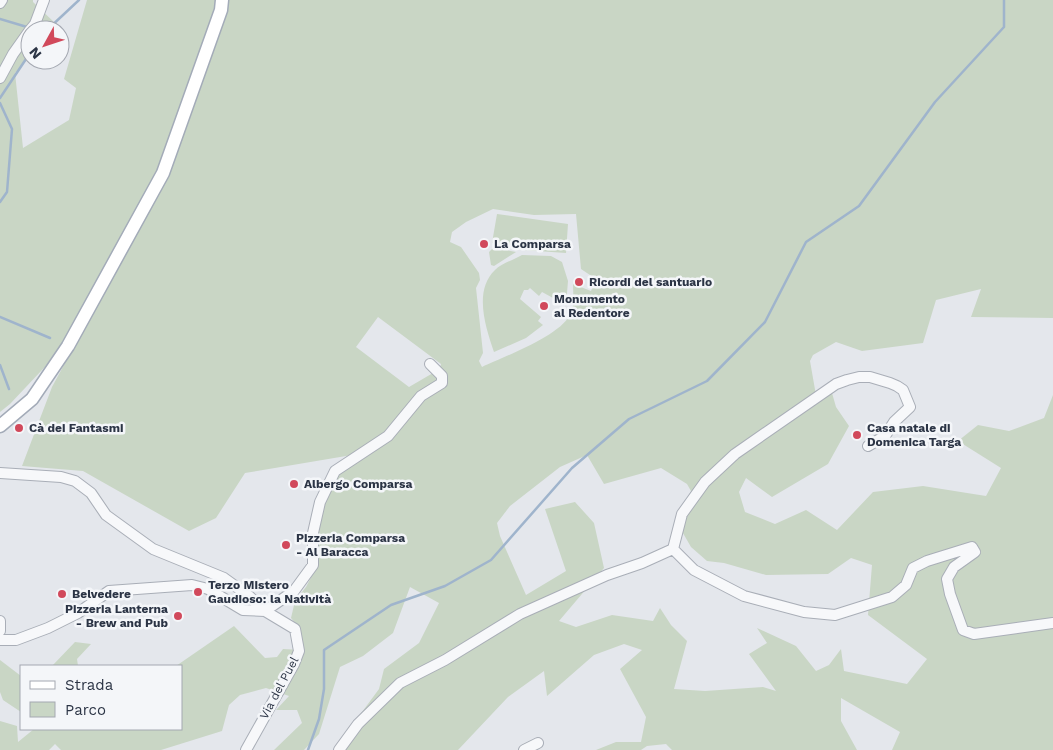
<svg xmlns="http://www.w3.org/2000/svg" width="1053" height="750" font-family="'Work Sans',sans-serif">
<rect width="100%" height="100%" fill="#e4e7ec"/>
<path fill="#c9d6c5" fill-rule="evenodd" d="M 0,0 L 33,0 L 33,2 L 57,25 L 53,30 L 30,30 L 30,56 L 15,73 L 23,148 L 69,120 L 76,88 L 64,79 L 87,0 L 217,0 L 216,8 L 158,171 L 58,353 L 10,404 L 0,412 Z
M 227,0 L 1053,0 L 1053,318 L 971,317 L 981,289 L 936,300 L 923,343 L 862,351 L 836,342 L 813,355 L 810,361 L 817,401 L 832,393 L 836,407 L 849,426 L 828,464 L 772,497 L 746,478 L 739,492 L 745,512 L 775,524 L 806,510 L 837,530 L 873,492 L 923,486 L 986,496 L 1001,468 L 958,441 L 978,425 L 1009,431 L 1044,418 L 1053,395 L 1053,750 L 892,750 L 900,732 L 841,698 L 841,721 L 857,750 L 672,750 L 666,744 L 647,746 L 641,750 L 596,750 L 616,742 L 641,742 L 646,717 L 620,669 L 642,650 L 624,644 L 594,655 L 547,696 L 544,671 L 508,697 L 458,750 L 334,750 L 379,689 L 384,669 L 419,643 L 439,603 L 410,587 L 393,633 L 363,656 L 340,667 L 319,734 L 304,750 L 274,750 L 302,723 L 297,710 L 276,710 L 289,696 L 266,688 L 240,695 L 229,705 L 222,731 L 161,750 L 61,750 L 55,744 L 49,750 L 0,750 L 0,721 L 17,726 L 18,742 L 34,729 L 181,729 L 181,666 L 176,666 L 234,626 L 265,658 L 277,657 L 283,649 L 301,650 L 301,630 L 291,618 L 295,601 L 306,587 L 317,566 L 319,520 L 330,489 L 352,455 L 245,473 L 216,518 L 189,531 L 83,471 L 22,466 L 52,387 L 167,175 ZM 493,209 L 534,215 L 576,214 L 581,269 L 596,279 L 591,291 L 573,284 C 573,294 575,306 570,315 C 558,337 505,356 482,367 L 479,361 L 483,353 L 476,288 L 480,280 L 479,273 L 461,247 L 450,242 L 452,232 L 466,222 ZM 378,317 L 441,364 L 441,365 L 433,373 L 409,387 L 356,347 ZM 587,455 L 604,484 L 661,468 L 687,484 L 691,491 L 676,521 L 691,547 L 707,561 L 724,563 L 766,575 L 828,574 L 851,558 L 872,565 L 868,615 L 927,659 L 907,684 L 844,671 L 841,649 L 829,665 L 816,671 L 796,646 L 757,628 L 767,643 L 749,654 L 776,691 L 763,687 L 705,691 L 674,689 L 687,641 L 671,625 L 660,608 L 653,621 L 612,615 L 576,627 L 559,621 L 604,568 L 594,523 L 575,502 L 545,509 L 566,571 L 526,595 L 500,536 L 497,523 L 510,506 L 560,467 Z
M 497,214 L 568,224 L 566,253 L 523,250 L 492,243 Z
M 496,248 L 516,252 L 494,266 L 491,265 L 489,252 L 492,249 Z
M 522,255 L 551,256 L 562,262 L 568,281 L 566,305 L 542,292 L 539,296 L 530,288 L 528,290 L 524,290 L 520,299 L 541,317 L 538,321 L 543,325 L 526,338 L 494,352 C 486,328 473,291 495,270 C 501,264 513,260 522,255 Z
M 75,642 L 91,644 L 77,659 L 78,666 L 52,666 Z
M 0,660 L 21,676 L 21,712 L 3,700 L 0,692 Z"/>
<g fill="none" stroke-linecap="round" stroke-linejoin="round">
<path stroke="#9fb4cc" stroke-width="2.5" d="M 0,19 L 27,27
M 47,30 L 79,0
M 0,98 L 30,53
M 0,103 L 12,129 L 7,192 L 0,202
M 0,317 L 50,338
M 0,365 L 9,389
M 308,750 L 319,719 L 324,689 L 324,650 L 391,605 L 445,586 L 491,560 L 572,468 L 629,419 L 707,381 L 765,322 L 806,242 L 859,206 L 935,102 L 1004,27 L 1004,0"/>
<g stroke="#a9aeb7" stroke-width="12">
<path id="minor" d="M 0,3 L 2,0
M 30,30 L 35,24 L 44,0
M 0,78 L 13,54 L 30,30
M 0,473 L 61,477 L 75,481 L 91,493 L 106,515 L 153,549 L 224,578 L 249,596 L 265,611 L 295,629 L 299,651 L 294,664 L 246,750
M 673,549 L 694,570 L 744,596 L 804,612 L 835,615 L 892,597 L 906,585 L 913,568 L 927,561 L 972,547 L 975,552 L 954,567 L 947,579 L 950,594 L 963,630 L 974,634 L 1053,623
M 673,549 L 682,514 L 705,482 L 735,454 L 836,384 L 847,380 L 859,377 L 870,377 L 890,383 L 897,386 L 903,390 L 910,407 L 894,422 L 885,436 L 868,446
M 0,621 L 0,631
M 0,640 L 16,640 L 48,628 L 78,613 L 109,591 L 192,585 L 208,589 L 243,610 L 265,611 L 294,591 L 313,565 L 313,533 L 320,502 L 335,471 L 388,436 L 421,396 L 442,383 L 442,376 L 430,364
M 339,750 L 358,724 L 400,683 L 445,660 L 520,614 L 607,575 L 642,563 L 673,549
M 524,750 L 538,743"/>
</g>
<g stroke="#a3abb8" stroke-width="15">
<path id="major" d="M 0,426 L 32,399 L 68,346 L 163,173 L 221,10 L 222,0"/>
</g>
<use href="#minor" stroke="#f7f8fa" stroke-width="10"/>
<use href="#major" stroke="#fff" stroke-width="12"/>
</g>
<g fill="#d1495b" stroke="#f4f6f9" stroke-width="2">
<circle cx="484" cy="244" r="5"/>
<circle cx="579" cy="282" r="5"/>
<circle cx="544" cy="306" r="5"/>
<circle cx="19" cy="428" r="5"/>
<circle cx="857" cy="435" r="5"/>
<circle cx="294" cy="484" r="5"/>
<circle cx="286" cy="545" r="5"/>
<circle cx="198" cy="592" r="5"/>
<circle cx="62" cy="594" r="5"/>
<circle cx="178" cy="616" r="5"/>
</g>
<g text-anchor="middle" stroke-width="5" stroke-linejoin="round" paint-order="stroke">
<g font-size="12" font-weight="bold" fill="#2b3445" stroke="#f4f6f9" text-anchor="start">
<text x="494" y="248">La Comparsa</text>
<text x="589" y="286">Ricordi del santuario</text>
<text x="554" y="303">Monumento<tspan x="554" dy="14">al Redentore</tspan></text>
<text x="29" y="432">Cà dei Fantasmi</text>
<text x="867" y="432">Casa natale di<tspan x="867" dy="14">Domenica Targa</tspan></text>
<text x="304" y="488">Albergo Comparsa</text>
<text x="296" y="542">Pizzeria Comparsa<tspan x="296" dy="14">- Al Baracca</tspan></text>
<text x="208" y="589">Terzo Mistero<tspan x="208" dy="14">Gaudioso: la Natività</tspan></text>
<text x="72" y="598">Belvedere</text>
<text x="168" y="613" text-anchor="end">Pizzeria Lanterna<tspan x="168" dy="14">- Brew and Pub</tspan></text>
</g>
<g font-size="12" fill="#2b3445" stroke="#f4f6f9">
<text transform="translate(279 688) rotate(-62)" y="4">Via del Puel</text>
</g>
</g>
<rect x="20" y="665" width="162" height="65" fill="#f4f6f9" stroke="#a4a8b1"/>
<rect x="30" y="681" width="25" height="8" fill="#ffffff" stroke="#a4a8b1"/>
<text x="65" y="690" font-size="15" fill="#2b3445">Strada</text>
<rect x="30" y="702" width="25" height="15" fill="#c9d6c5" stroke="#a4a8b1"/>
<text x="65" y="715" font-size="15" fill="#2b3445">Parco</text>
<g transform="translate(45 45) rotate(230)"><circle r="24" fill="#f4f6f9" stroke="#a4a8b1"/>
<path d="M0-4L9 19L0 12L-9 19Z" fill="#d1495b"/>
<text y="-8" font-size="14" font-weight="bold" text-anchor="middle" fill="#2b3445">N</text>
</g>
</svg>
